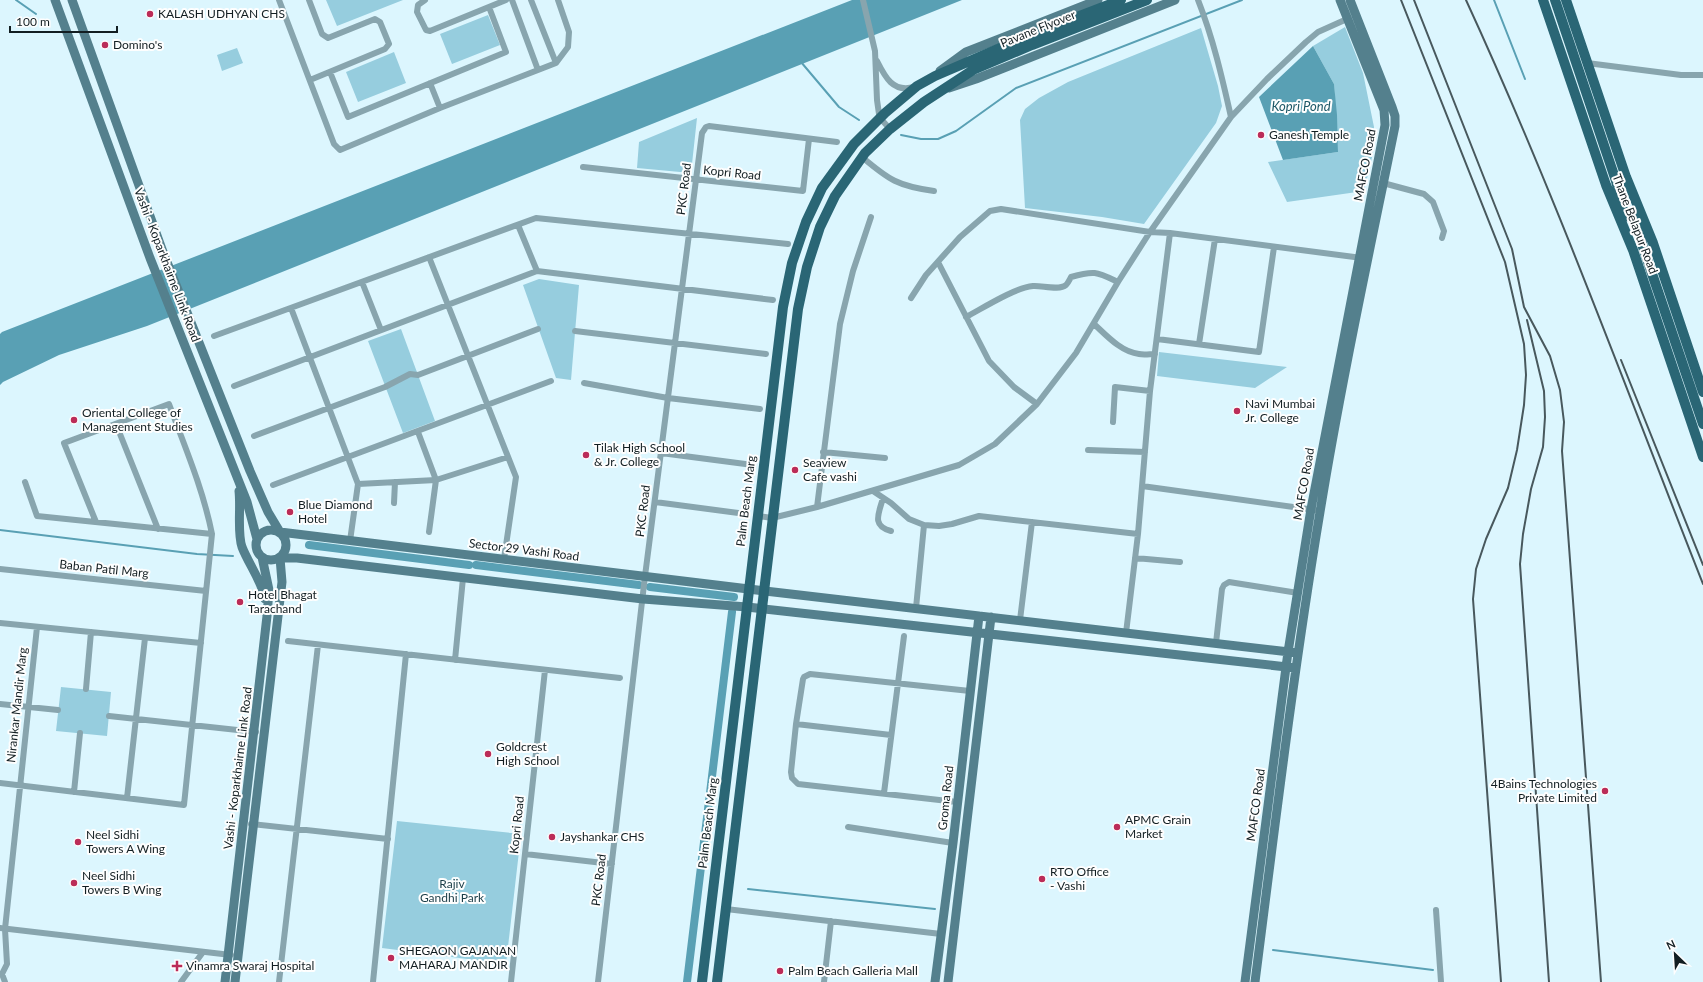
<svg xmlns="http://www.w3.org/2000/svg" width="1703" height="982" font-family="Lato,sans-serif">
<rect width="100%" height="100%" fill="#dcf6fe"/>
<path fill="#96cdde" d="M 326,0 L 403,0 L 337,26 Z
M 488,15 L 500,45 L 452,64 L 440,34 Z
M 1345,27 L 1363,73 L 1374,127 L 1373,153 L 1364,191 L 1287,202 L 1268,162 L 1338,152 L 1334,84 L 1313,46 Z
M 1201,28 L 1218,86 L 1222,106 L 1216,123 L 1144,224 L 1102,217 L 1025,208 L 1020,120 L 1025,109 L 1039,98 L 1068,82 Z
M 237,48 L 243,63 L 222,71 L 217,55 Z
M 394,52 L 406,83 L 358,102 L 346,72 Z
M 697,118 L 691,173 L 637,168 L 639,142 Z
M 539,279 L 579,285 L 571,380 L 556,378 L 523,285 Z
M 401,329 L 435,421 L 403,433 L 368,341 Z
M 1159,352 L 1287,367 L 1255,388 L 1157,376 Z
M 61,687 L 111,692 L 107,736 L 56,731 Z
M 397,821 L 521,834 L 506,964 L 382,948 Z"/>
<path fill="#59a0b4" d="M 852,0 L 962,0 L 147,326 L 59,355 L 3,382 L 0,385 L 0,334 L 2,332 Z
M 1313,46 L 1334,84 L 1337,115 L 1338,152 L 1283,160 L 1259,97 Z"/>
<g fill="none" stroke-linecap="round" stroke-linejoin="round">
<path stroke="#59a0b4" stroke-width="2" d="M 16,0 L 36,14
M 1494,0 L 1525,79
M 801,62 L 839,107 L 859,120
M 901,135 L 921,139 L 938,139 L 956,131 L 1016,88 L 1242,0
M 0,530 L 197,554 L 233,556
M 748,889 L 935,909
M 1273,950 L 1433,970"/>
<path stroke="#59a0b4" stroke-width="8" d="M 309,545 L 469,565
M 476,565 L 639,585
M 650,587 L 734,597
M 687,982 L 732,612"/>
<path stroke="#88a5ae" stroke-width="6" d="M 279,0 L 334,144 L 340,150 L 440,108 L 538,70 L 512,0
M 309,0 L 322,34 L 328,38 L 375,19 L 380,22 L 389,44 L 385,49 L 310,80
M 425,0 L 418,5 L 417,12 L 426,30 L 430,31 L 506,0
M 531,0 L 556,63
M 863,0 L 875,51 L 877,100 L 879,114 L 880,118 L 890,129
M 877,61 C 885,77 893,93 914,87
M 1587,63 L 1681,75 L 1703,75
M 538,70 L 556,63 L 568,47 L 569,32 L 558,0
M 330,72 L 348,117 L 506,52 L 489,7
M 430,83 L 440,108
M 1231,117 L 1267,79 L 1306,42 L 1318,32 L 1347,19
M 862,157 C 889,180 898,186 934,191
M 583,167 L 803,191 L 809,139
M 1383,183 L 1424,194 L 1433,202 L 1444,231 L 1442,238
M 518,225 L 537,271
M 429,257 L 516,477 L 504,559
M 938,262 L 989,361 L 1014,387 L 1037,404
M 362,282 L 381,330
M 911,298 L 926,275 L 960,237 L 990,211 L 1001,209 L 1150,232 L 1170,233 L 1362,258
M 291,308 L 358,484 L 350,541
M 966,317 C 983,308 1014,288 1033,286 C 1041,285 1059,291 1066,285 C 1068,283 1070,279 1071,277 C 1095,270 1097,272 1118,282
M 1094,324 C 1106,335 1121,352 1139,354 C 1144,355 1150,354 1155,354
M 575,331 L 766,354
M 214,336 L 536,218 L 788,244
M 1157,339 L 1259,352 L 1274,247
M 1199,344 L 1215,239
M 584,383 L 668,398 L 760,409
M 234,386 L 537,271 L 773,300
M 1113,422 L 1115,387 L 1150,391
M 116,424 L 158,529
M 418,432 L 436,480 L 429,532
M 254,436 L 385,387 L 410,374 L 418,375 L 538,329
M 1088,450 L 1145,452
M 823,452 L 885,458
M 661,453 L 753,465
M 25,482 L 37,516 L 212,534
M 358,484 L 436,480 L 508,457
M 273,485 L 551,381
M 1142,486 L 1315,510
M 873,491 L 891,503 L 909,519 L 924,525 L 939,526 L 952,524 L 979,516 L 1138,534
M 883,498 C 879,513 871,526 891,531
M 655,502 L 746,514
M 394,503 L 395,482
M 817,507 L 840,324 L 853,271 L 871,217
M 758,516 L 772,518 L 817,507 L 959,465 L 995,444 L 1037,404 L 1076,353 L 1118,282 L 1150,232 L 1231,117 C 1222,77 1213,38 1198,0
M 1135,558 L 1180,562
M 0,569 L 206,591
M 916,608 L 924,525
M 1020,620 L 1032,522
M 0,623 L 201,643
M 1126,633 L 1138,534 L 1150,391 L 1170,233
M 288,641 L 620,678
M 1216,643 L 1222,589 L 1224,585 L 1229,582 L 1298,593
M 455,660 L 463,578
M 86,689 L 91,632
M 0,704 L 58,710
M 109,716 L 256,732
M 796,724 L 891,735
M 0,783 L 184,805 L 212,534 C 203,489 185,447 169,404 L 64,443 L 96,522
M 74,792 L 80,733
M 884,793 L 904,636
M 127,798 L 145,638
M 957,802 L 798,784 L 792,778 L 791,772 L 796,724 L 803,679 L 804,677 L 810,674 L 970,691
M 251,824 L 388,839
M 848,827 L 953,843
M 525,854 L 612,864
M 726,909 L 941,934
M 1436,910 L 1441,982
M 0,928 L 231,955
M 5,982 L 2,974 L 7,964 L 5,929 L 37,627
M 181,982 L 203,952
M 279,982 L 318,645
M 373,982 L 406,654
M 511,982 L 545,670
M 598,982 L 645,576 L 702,133 L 706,127 L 709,126 L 837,142
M 824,982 L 831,921"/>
<path stroke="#54808d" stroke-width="9" d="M 55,0 L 150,258 L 247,502 L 257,539
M 72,0 L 163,252 L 250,471 L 268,512 L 280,532
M 940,71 L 966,52 L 1098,0
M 949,88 L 976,79 L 1175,0
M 239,491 C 241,508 237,533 242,547 C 249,565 261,579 265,599
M256 545a15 15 0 1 1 30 0a15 15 0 1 1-30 0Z
M 280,532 L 765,591 L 1298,653
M 280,558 L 297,558 L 643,599 L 747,607 L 1296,668
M 225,982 L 267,616 L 269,590 L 262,557
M 235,982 L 282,582 L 280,558
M 935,982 L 953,843 L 979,616
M 948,982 L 991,617
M 1245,982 L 1288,652 L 1311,509 L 1385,125 L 1384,110 L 1340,0
M 1255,982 C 1275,825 1294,668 1320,512 C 1341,383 1369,254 1395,126 L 1395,116 L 1392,107 L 1350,0"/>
<path stroke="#2a6675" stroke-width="10" d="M 1543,0 L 1606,185 L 1633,250 L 1703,457
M 1555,0 L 1616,181 L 1625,217
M 1566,0 L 1626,177 L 1653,243 L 1703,392
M 1634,212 L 1643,247 L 1703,424
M 702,982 L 783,307 L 792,263 L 806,222 L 822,188 L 854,144 L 885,113 L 917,86 L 935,76 L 1028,36 L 1121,0
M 717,982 L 798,309 L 807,267 L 820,227 L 835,196 L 865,153 L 890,129 L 924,102 L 973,70 L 1032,45 L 1147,0"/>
<path stroke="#48585d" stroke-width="2" d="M 1401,0 L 1505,262 L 1524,344 L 1526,375 L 1524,405 L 1517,450 L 1508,488 L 1486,539 L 1476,569 L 1473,599 L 1501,982
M 1414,0 L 1512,249 L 1524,307 L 1550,356 L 1560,390 L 1564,422 L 1562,451 L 1601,982
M 1466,0 C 1554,191 1626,389 1703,584
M 1527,320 L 1544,391 L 1545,417 L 1543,447 L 1531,489 L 1523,534 L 1520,564 L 1549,982
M 1621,360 L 1703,565"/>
</g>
<g fill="#bb2c58" stroke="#fefefe" stroke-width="1.5">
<circle cx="150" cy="14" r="4"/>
<circle cx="105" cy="45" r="4"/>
<circle cx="1261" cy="135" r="4"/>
<circle cx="1237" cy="411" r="4"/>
<circle cx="74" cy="420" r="4"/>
<circle cx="586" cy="455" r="4"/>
<circle cx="795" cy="470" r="4"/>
<circle cx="290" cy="512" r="4"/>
<circle cx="240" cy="602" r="4"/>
<circle cx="488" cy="754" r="4"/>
<circle cx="1605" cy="791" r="4"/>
<circle cx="1117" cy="827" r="4"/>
<circle cx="552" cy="837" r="4"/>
<circle cx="78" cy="842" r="4"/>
<circle cx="1042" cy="879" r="4"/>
<circle cx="74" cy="883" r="4"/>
<circle cx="391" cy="958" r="4"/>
<path d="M175 960h4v4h4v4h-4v4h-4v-4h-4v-4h4z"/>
<circle cx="780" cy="971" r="4"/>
</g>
<g text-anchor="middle" stroke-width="4" stroke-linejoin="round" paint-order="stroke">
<g font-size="12" fill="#121e22" stroke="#fefefe" text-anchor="start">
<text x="158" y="18">KALASH UDHYAN CHS</text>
<text x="113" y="49">Domino's</text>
<text x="1269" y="139">Ganesh Temple</text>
<text x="1245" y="408">Navi Mumbai<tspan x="1245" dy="14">Jr. College</tspan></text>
<text x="82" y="417">Oriental College of<tspan x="82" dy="14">Management Studies</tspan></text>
<text x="594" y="452">Tilak High School<tspan x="594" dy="14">&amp; Jr. College</tspan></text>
<text x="803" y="467">Seaview<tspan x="803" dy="14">Cafe vashi</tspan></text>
<text x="298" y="509">Blue Diamond<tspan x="298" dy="14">Hotel</tspan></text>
<text x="248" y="599">Hotel Bhagat<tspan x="248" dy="14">Tarachand</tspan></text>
<text x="496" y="751">Goldcrest<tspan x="496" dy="14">High School</tspan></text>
<text x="1597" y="788" text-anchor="end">4Bains Technologies<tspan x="1597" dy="14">Private Limited</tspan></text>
<text x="1125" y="824">APMC Grain<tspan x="1125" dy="14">Market</tspan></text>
<text x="86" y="839">Neel Sidhi<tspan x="86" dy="14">Towers A Wing</tspan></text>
<text x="560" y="841">Jayshankar CHS</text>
<text x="1050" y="876">RTO Office<tspan x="1050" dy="14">- Vashi</tspan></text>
<text x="82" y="880">Neel Sidhi<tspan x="82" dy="14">Towers B Wing</tspan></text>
<text x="399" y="955">SHEGAON GAJANAN<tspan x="399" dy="14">MAHARAJ MANDIR</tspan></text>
<text x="186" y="970">Vinamra Swaraj Hospital</text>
<text x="788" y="975">Palm Beach Galleria Mall</text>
</g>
<g font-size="12" fill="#121e22" stroke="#fefefe">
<text transform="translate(1038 29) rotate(-22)" y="4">Pavane Flyover</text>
<text transform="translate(1365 165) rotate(-79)" y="4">MAFCO Road</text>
<text transform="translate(732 173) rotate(6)" y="4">Kopri Road</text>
<text transform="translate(684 189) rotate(-83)" y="4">PKC Road</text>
<text transform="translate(1635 224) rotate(69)" y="4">Thane Belapur Road</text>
<text transform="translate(167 265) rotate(69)" y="4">Vashi - Koparkhairne Link Road</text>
<text transform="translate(1304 484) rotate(-80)" y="4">MAFCO Road</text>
<text transform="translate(746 501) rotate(-83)" y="4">Palm Beach Marg</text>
<text transform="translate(643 511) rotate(-83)" y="4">PKC Road</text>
<text transform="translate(524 550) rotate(7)" y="4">Sector 29 Vashi Road</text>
<text transform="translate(104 569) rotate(6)" y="4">Baban Patil Marg</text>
<text transform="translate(17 705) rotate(-84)" y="4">Nirankar Mandir Marg</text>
<text transform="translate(238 768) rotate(-83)" y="4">Vashi - Koparkhairne Link Road</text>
<text transform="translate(946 798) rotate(-84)" y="4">Groma Road</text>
<text transform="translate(1256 805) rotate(-82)" y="4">MAFCO Road</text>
<text transform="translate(708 823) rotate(-83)" y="4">Palm Beach Marg</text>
<text transform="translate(517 825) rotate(-84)" y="4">Kopri Road</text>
<text transform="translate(599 880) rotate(-83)" y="4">PKC Road</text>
</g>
<g font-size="12" fill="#1b3d47" stroke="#fefefe">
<text x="452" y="888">Rajiv<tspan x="452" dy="14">Gandhi Park</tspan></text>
</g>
<g font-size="13" font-style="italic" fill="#1d5867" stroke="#fefefe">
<text x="1301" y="111">Kopri Pond</text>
</g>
</g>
<g transform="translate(1675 954) rotate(335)" stroke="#fefefe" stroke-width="3" paint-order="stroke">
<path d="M0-3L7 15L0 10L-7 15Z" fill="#121e22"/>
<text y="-6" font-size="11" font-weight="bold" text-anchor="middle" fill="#121e22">N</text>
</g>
<path d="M10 26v6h107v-6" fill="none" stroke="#121e22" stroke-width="2"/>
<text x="16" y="26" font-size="12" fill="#121e22" stroke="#fefefe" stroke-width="3" paint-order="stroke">100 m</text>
</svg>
